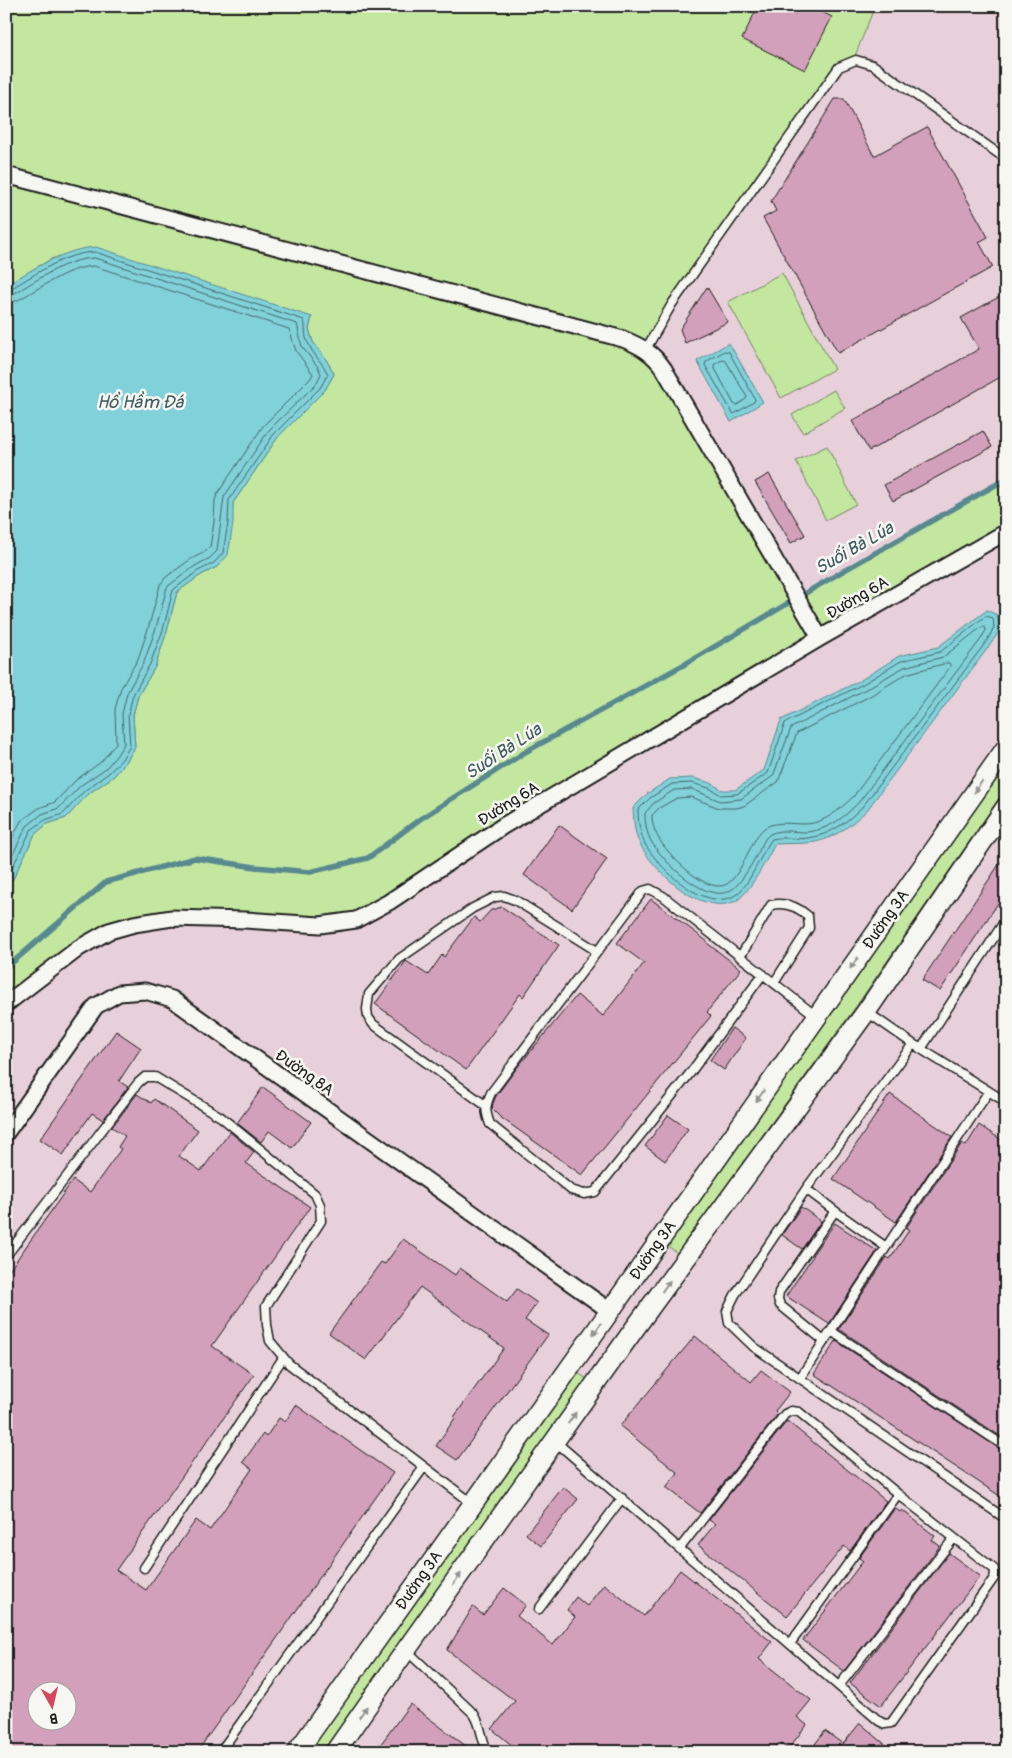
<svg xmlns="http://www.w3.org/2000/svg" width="1012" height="1758" font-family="Pangolin,sans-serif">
<rect width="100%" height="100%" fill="#efe5e7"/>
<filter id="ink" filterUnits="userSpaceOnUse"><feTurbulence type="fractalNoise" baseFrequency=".02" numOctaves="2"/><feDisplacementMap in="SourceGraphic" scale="10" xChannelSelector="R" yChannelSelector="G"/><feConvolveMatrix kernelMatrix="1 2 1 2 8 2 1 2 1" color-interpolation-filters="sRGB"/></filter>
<g filter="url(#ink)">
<path fill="#e7d0da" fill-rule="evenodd" d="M 875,6 L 1006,6 L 1006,154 L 875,61 L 855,56 Z
M 856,64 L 872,69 L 1006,165 L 1006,1752 L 6,1752 L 6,968 L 653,346 L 678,303 L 842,71 ZM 38,1690 L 68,1690 L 68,1720 L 38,1720 Z"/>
<path fill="#c4e7a0" stroke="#70825e" d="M 6,6 L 875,6 L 855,56 L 836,64 L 668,303 L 645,342 L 652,363 L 792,601 L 1006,479 L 1006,524 L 823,629 L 385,897 L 354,914 L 319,918 L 131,918 L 6,996 L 6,888 L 13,879 L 35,834 L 47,824 L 66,818 L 88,794 L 114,776 L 126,762 L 135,747 L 133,715 L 138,696 L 155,667 L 167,631 L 177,592 L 201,575 L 217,567 L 230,542 L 233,503 L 278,437 L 325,390 L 334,374 L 327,361 L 313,342 L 309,329 L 312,317 L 53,258 L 6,285 Z
M 782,273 L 834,369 L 781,398 L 728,302 Z
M 834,390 L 845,408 L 803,433 L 792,415 Z
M 827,446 L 856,504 L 826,520 L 796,461 Z
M 1006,766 L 1006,788 L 857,1005 L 677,1253 L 668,1246 Z
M 578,1373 L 587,1379 C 499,1503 409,1626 322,1752 L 309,1752 L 479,1509 Z"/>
<path fill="#80d1da" stroke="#58898e" d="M 96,247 L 312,317 L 309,329 L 313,342 L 327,361 L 334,374 L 325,390 L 278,437 L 233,503 L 233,523 L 228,555 L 217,567 L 201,575 L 177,592 L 167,631 L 155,667 L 138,696 L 133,715 L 135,747 L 126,762 L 114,776 L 88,794 L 66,818 L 47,824 L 35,834 L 13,879 L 6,888 L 6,285 C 34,269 63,249 96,247 Z
M 729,343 L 763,402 L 731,422 L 697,361 Z
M 987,610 L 997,615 L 1000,630 L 990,645 L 867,810 C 850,826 831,842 806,843 C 796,844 786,843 775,844 C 768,857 749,894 736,901 C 702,917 656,873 641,846 C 634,834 634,822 633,808 L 647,794 L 670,779 L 693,778 L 711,783 L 722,790 L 735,790 L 764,770 L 781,720 L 861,680 L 899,656 L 938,647 Z"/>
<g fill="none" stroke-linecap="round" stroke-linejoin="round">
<path stroke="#446468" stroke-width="1" d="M 6,289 L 10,289 C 37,274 64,253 95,252 L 304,320 C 306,327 304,336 308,343 C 313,355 323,363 328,374 L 320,388 L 274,434 L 229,500 L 228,523 L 223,553 L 214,563 L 198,571 L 173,590 L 163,630 L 150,664 L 133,695 L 128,715 L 130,746 L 122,759 L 110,772 L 84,791 L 63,814 L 45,820 L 31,830 L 6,880
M 6,296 L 13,294 C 38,280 65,259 95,258 L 297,324 L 302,347 L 318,367 L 321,374 L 316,384 L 269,430 L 224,497 L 217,551 L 210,558 L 195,566 L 167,587 L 156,628 L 144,662 L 127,693 L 122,714 L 124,744 L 117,755 L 106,768 L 80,786 L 59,808 L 42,814 L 27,826 L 6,868
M 6,303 C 16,303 23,297 32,292 C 50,282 71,267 94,266 L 289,329 L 296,351 L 313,374 L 310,379 L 263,426 L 218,493 L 215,500 L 214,522 L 210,547 L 205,552 L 191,559 L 166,577 L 160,585 L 149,626 L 138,659 L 121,688 L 115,709 L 116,743 L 101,762 L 76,780 L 55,802 L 39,808 L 21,821 L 6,850
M 725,351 L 729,352 L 755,399 L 754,402 L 734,414 L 732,412 L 705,365 L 706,362 Z
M 723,360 L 726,361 L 747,397 L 746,399 L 737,405 L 734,404 L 714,367 L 714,365 Z
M 986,616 L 993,618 L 994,628 L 986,642 L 863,806 C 847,822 831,835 808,838 C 796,840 784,836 772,839 C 761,853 749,888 734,896 C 704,912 659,868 645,844 C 640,833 638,822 638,810 L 650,798 L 672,784 L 692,783 L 709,788 L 721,795 L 737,794 L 768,773 L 785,723 L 863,684 L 901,661 L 940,652 Z
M 982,627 L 985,627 L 986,630 L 981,639 L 859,802 C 850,811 840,821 828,826 C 822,829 812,832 805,832 C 792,832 774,827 765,839 C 759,851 743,883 731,890 C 707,906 660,859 650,839 C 646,830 645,822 645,813 L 654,803 L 674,790 L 692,789 L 720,801 L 741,799 L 773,776 L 791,728 L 866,689 L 904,667 L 943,657 Z
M 948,663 L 950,664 L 950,667 L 853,797 C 839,810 824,824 804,824 C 792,824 777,821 766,827 C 751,836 743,874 727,884 C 707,896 666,853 658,837 C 654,830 652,823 652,815 L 659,808 L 677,798 L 691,797 L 719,808 L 737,808 L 744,806 L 778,782 L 797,733 L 870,696 L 906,674 Z"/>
<path stroke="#58898e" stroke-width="5.5" d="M 6,968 L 106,882 L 195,858 L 255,867 L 310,872 L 368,858 L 420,819 L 527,751 L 685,664 L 843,571 L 1006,479"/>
</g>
<path fill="#d3a0bb" stroke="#1c1c1c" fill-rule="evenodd" d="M 758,6 L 810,6 L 832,17 L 805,70 L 742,39 Z
M 835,99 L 844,99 L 874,156 L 927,127 L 988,237 L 979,242 L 993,267 L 838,353 L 763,218 L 776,211 L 771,201 Z
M 707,287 L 728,322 L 685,343 L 680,329 Z
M 1006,293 L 1006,374 L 869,451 L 852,421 L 979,349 L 961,318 Z
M 983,431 L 992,447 L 893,501 L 884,485 Z
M 769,474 L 805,535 L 791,543 L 755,482 Z
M 559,825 L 607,859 L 572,909 L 524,875 Z
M 1006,854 L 1006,891 L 940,991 L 922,980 Z
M 651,899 L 708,942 L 707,943 L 741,969 L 707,1012 L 711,1016 L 582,1175 L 500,1117 L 492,1109 L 493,1103 L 496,1096 L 516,1069 L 577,995 L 603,1016 L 644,963 L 617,943 Z
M 502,907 L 559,945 L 523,997 L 520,994 L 466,1070 L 375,1004 L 406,961 L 428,975 L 442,955 L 444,957 L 474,917 L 480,922 L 491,910 Z
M 732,1028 L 746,1038 L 724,1070 L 710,1060 Z
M 116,1031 L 141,1048 L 119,1081 L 128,1087 L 103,1120 L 92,1113 L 63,1155 L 40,1139 Z
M 263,1087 L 311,1122 L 292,1148 L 269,1131 L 261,1142 L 237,1123 Z
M 137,1094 L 151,1103 L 154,1099 L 198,1130 L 179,1156 L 201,1171 L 230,1132 L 254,1152 L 246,1163 L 310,1207 L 212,1346 L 254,1375 L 116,1570 L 146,1590 L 196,1520 L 210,1530 L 252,1469 L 243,1462 L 263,1434 L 266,1437 L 279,1418 L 285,1422 L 296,1405 L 393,1473 L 197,1752 L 6,1752 L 6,1275 L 73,1180 L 90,1192 L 121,1149 L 118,1147 L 125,1136 L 112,1127 ZM 38,1690 L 68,1690 L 68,1720 L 38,1720 Z
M 890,1094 L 952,1137 L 896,1222 L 833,1179 Z
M 668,1115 L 688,1129 L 665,1161 L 645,1146 Z
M 979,1125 L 1006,1143 L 1006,1440 L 839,1329 L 887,1257 L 890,1259 L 909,1230 L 906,1228 L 962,1143 L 966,1146 Z
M 801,1207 L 821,1221 L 802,1249 L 782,1235 Z
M 835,1223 L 877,1251 L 829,1324 L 786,1296 L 813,1256 L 812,1255 Z
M 403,1239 L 455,1275 L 460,1268 L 507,1302 L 517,1289 L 537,1303 L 525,1320 L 548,1335 L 457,1460 L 436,1446 L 455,1418 L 454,1417 L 504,1348 L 420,1287 L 366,1360 L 329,1333 L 381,1262 L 385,1264 Z
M 695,1336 L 751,1382 L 761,1370 L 790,1392 L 775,1411 L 778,1414 L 700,1513 L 666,1487 L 678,1473 L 620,1426 Z
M 836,1341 L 1006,1453 L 1006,1500 L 814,1374 Z
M 787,1421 L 886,1501 L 850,1551 L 844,1546 L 787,1616 L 698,1545 L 715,1524 L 709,1520 Z
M 563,1487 L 578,1499 L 541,1546 L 526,1534 Z
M 895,1508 L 900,1512 L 902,1510 L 935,1536 L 932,1540 L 940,1546 L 844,1671 L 803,1640 L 863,1561 L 859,1558 Z
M 949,1553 L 980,1576 L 881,1706 L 850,1683 Z
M 680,1570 L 772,1642 L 759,1659 L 811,1700 L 797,1717 L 807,1725 L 788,1749 L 779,1743 L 772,1752 L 520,1752 L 492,1729 L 515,1701 L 447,1650 L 473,1607 L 483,1615 L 504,1588 L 526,1605 L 517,1616 L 553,1645 L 575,1617 L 567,1610 L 576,1597 L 587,1606 L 604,1584 L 644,1616 Z
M 410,1704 L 474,1752 L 375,1752 Z
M 860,1723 L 894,1752 L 825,1752 L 815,1744 L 825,1731 L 843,1744 Z"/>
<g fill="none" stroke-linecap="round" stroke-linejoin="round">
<g stroke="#1c1c1c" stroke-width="11">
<path id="service" d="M 646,349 L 672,304 L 839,67 L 856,60 L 873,65 L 1006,159
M 740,957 L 771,905 C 785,902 797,906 808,916 L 809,928 L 774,983
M 763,974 L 691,1072 L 595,1192 L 584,1194 L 571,1190 L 490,1124 C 485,1111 485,1106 491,1093 L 643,891 L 650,889 L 663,896 L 816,1016
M 867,1012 L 913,1044 L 1006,1102
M 913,1044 L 806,1189 L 735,1295 L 727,1311 L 729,1323 L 754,1347 L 1006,1519
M 921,1049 L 1006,919
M 485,1105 L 373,1024 L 368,1017 L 367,1009 L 369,994 L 399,959 L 473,908 L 495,897 L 504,896 L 515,900 L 597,951
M 806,1189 L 835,1211
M 6,1256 L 138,1083 L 145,1077 L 155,1077 L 221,1117 L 315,1194 L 320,1205 L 321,1221 L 266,1306 L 267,1325 L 270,1341 L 289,1364 L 472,1503
M 831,1331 L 1006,1447
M 824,1341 L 780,1305 L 778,1299 L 779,1292 L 835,1211 L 886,1247
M 800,1378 L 989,1091
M 556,1442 L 879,1721 L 885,1724 L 891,1723 L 994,1578 L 995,1574 L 994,1569 L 898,1494 L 799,1412 L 791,1411 L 785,1414 L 680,1548
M 144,1568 L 283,1358
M 539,1609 L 622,1498
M 790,1644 L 898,1494
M 406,1650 L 474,1714 C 482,1726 481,1740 488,1752
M 839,1686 L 954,1538
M 220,1752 L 424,1467"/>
</g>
<g stroke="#1c1c1c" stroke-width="19">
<path id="minor" d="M 6,175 L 623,339 C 641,346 653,353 664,369 L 820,638
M 6,1004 L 79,948 L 109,931 L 134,924 L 172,918 L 245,920 L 320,925 L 356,920 L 389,902 L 503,826 L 820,638 L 1006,532
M 6,1133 L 96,1006 L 119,993 L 145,991 L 172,999 L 610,1311"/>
</g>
<g stroke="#1c1c1c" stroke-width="22">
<path id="tertiary" d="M 297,1752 L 610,1311 L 1006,748
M 335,1752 L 406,1650 L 635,1328 L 866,1012 L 1006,807"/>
</g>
<use href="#service" stroke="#f6f6f2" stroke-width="8"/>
<use href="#minor" stroke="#f6f6f2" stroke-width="15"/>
<use href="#tertiary" stroke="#f6f6f2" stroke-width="19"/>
</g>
<defs><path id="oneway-solid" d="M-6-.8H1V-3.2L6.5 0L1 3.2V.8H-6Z" transform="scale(1.25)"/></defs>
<g fill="#949492">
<use href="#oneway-solid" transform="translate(978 787) rotate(125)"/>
<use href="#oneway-solid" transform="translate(854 963) rotate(125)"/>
<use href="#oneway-solid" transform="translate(760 1096) rotate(125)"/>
<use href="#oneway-solid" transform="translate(666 1286) rotate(-54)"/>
<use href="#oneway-solid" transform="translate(597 1329) rotate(126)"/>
<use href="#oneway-solid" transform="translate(572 1418) rotate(-55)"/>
<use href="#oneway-solid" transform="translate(457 1579) rotate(-54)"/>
<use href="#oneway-solid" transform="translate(363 1712) rotate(-55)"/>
</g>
</g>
<g text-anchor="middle" stroke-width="5" stroke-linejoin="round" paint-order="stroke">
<g font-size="16" fill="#1c1c1c" stroke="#f6f6f2">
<text transform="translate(857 597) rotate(-30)" y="6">Đường 6A</text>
<text transform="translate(508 803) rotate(-32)" y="6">Đường 6A</text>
<text transform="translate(885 919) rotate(-55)" y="6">Đường 3A</text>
<text transform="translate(305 1072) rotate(35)" y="6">Đường 8A</text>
<text transform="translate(652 1250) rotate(-55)" y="6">Đường 3A</text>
<text transform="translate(418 1580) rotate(-55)" y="6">Đường 3A</text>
</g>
<g font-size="18" font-style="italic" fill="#3f5b5e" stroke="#f6f6f2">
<text x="140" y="408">Hồ Hầm Đá</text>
<text transform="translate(854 548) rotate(-30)" y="6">Suối Bà Lúa</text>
<text transform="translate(503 751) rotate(-33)" y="6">Suối Bà Lúa</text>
</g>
</g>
<rect width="1012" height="1758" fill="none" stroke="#f6f6f2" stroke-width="25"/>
<rect x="12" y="12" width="987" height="1733" fill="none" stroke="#1c1c1c" stroke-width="2" filter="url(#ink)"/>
<g transform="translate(52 1706) rotate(172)"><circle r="24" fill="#f6f6f2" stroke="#9f9f9c"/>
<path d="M0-4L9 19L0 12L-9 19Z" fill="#d1495b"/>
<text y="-8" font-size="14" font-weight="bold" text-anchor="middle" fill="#1c1c1c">B</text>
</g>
</svg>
